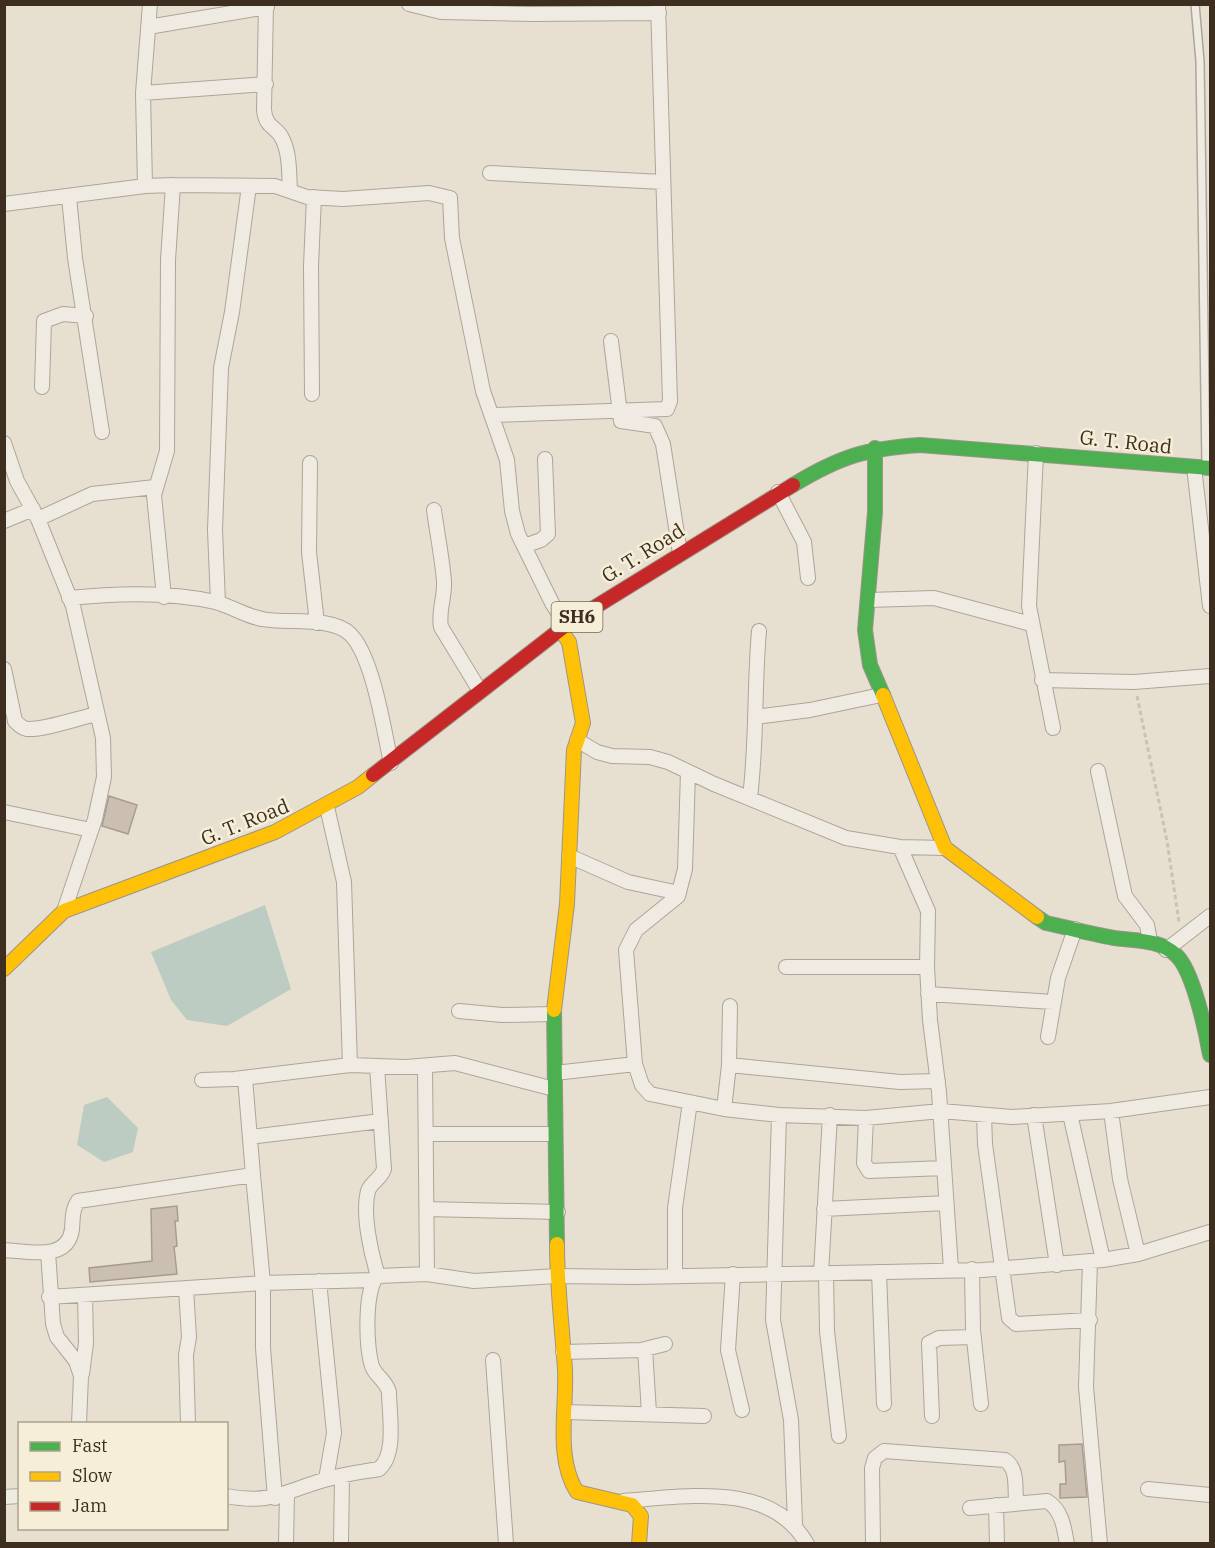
<svg xmlns="http://www.w3.org/2000/svg" width="1215" height="1548" font-family="'IBM Plex Serif',serif">
<rect width="100%" height="100%" fill="#e7e0d1"/>
<path fill="#bcccc2" d="M 265,905 L 291,989 L 227,1026 L 187,1020 L 171,1000 L 151,952 Z
M 107,1097 L 138,1128 L 133,1152 L 104,1162 L 77,1145 L 84,1105 Z"/>
<path fill="#cbbfb2" stroke="#a89c90" stroke-width="1.5" d="M 109,796 L 137,805 L 128,834 L 102,826 Z
M 177,1206 L 178,1221 L 175,1221 L 177,1246 L 174,1247 L 177,1274 L 90,1282 L 89,1268 L 152,1261 L 151,1209 Z
M 1082,1444 L 1087,1497 L 1060,1498 L 1060,1484 L 1066,1484 L 1065,1461 L 1059,1462 L 1059,1445 Z"/>
<g fill="none" stroke-linecap="round" stroke-linejoin="round">
<g stroke="#ada599" stroke-width="10">
<path id="lane" d="M 1195,4 L 1200,61 L 1206,465"/>
</g>
<g stroke="#ada599" stroke-width="16">
<path id="street" d="M 266,4 L 264,110 C 266,130 277,125 283,140 C 290,155 289,175 290,191
M 409,4 L 441,12 L 441,4
M 441,12 L 532,14 L 659,13
M 148,27 L 267,7
M 143,93 L 266,84
M 490,173 L 663,182
M 145,186 L 143,93 L 150,4
M 69,197 L 75,258 L 102,432
M 4,204 L 145,186 L 173,185 L 275,186 L 307,197 L 343,199 L 429,193 L 450,198 L 452,238 L 483,391 L 507,460 L 512,511 L 518,534 L 552,603 L 566,625
M 611,341 L 621,421 L 655,426 L 663,444 L 680,553
M 42,387 L 44,321 L 63,314 L 86,316
M 312,394 L 311,266 L 314,197
M 493,415 L 667,409 L 670,401 L 658,4
M 4,443 L 17,481 L 38,519 L 73,606 L 103,738 L 104,777 L 95,819 L 64,911
M 1036,453 L 1029,606 L 1053,728
M 310,463 L 309,552 L 317,623
M 1194,467 L 1210,606
M 778,492 L 804,542 L 808,578
M 434,510 C 437,533 442,557 444,581 C 445,597 438,612 441,627 L 480,691
M 38,519 L 92,494 L 155,487
M 4,521 L 33,509
M 524,546 L 541,540 L 548,534 L 545,459
M 164,597 L 154,495 L 167,451 L 168,260 L 173,185
M 69,598 C 117,593 168,591 215,602 C 231,606 245,616 262,619 C 286,624 332,616 350,634 C 373,656 384,731 391,763
M 868,600 L 934,598 L 1031,624
M 218,603 L 215,530 L 221,368 L 232,312 L 249,186
M 4,669 L 15,721 C 19,725 21,728 27,729 C 45,730 78,718 97,714
M 1042,680 L 1134,682 L 1210,676
M 755,717 L 810,710 L 881,695
M 577,740 L 597,752 L 612,756 L 650,757 L 668,762 L 714,784 L 846,838 L 900,847 L 945,848
M 1098,771 L 1125,896 L 1147,925 L 1150,941
M 750,797 C 757,742 754,687 759,631
M 327,807 L 344,882 L 350,1065
M 4,812 L 91,830
M 900,847 L 928,911 L 927,967 L 930,1020 L 939,1092 L 951,1269
M 569,856 L 628,882 L 679,893
M 1166,950 L 1210,916
M 786,967 L 927,967
M 928,994 L 1053,1002
M 459,1011 L 502,1015 L 554,1014
M 1048,1037 L 1058,978 L 1075,929
M 635,1064 L 642,1085 L 650,1094 L 724,1109 L 779,1115 L 866,1118 L 941,1111 L 1012,1117 L 1111,1111 L 1210,1097
M 729,1065 L 900,1082 L 938,1081
M 377,1066 L 384,1169 C 381,1179 371,1182 368,1191 C 362,1214 371,1253 378,1276
M 425,1066 L 427,1274
M 555,1073 L 635,1064 L 626,950 L 636,930 L 678,896 L 685,869 L 688,772
M 245,1078 L 253,1175
M 202,1080 L 234,1079 L 350,1065 L 406,1067 L 455,1063 L 554,1089
M 724,1109 L 729,1065 L 730,1006
M 1111,1111 L 1120,1179 L 1138,1254
M 1070,1114 L 1103,1260
M 779,1115 L 773,1320 L 791,1420 L 795,1523
M 984,1115 L 985,1144 L 1009,1318 L 1016,1324 L 1090,1320
M 1034,1115 L 1057,1265
M 866,1118 L 864,1163 L 869,1171 L 944,1168
M 426,1134 L 555,1134
M 250,1137 L 381,1121
M 427,1209 L 558,1212
M 824,1209 L 946,1203
M 4,1250 C 28,1251 68,1262 72,1229 C 73,1218 72,1210 78,1201 L 253,1175 L 263,1283 L 263,1348 L 275,1498
M 48,1252 L 53,1324 L 57,1337 L 76,1361 L 81,1376 L 79,1424
M 1090,1261 L 1086,1387 L 1100,1544
M 972,1269 L 973,1330 L 981,1404
M 879,1272 L 884,1404
M 733,1274 L 728,1350 L 742,1410
M 821,1274 L 830,1115
M 826,1274 L 827,1331 L 839,1436
M 675,1276 L 675,1208 L 690,1102
M 319,1281 L 334,1433 L 326,1479
M 186,1288 L 189,1337 L 186,1355 L 188,1424
M 49,1297 L 263,1283 L 373,1280
M 645,1349 L 649,1413
M 563,1352 L 641,1350 L 665,1344
M 493,1360 L 506,1544
M 82,1374 L 86,1343 L 85,1295
M 565,1412 L 704,1416
M 932,1416 L 929,1343 L 939,1338 L 974,1337
M 1148,1489 L 1210,1495
M 226,1496 C 274,1505 286,1490 328,1479 C 344,1474 362,1472 379,1469 C 397,1454 389,1414 389,1392 C 386,1380 375,1376 372,1366 C 366,1348 364,1287 378,1276 L 427,1274 L 474,1281 L 557,1276 L 635,1277 L 983,1270 L 1103,1260 L 1138,1254 L 1210,1232
M 4,1497 L 20,1496
M 623,1501 C 685,1497 771,1480 807,1544
M 996,1505 L 997,1544
M 970,1508 L 1047,1501 C 1062,1510 1064,1527 1067,1544
M 286,1544 L 287,1494
M 341,1544 L 342,1476
M 873,1544 L 872,1468 L 875,1458 L 884,1451 L 1005,1460 C 1018,1468 1015,1488 1016,1503"/>
</g>
<g stroke="#9c958a" stroke-width="16">
<path id="fast" d="M 875,448 L 875,512 L 865,630 L 870,665 L 883,695
M 793,485 C 841,456 865,449 920,445 L 1210,468
M 1037,917 L 1046,923 C 1069,928 1091,934 1114,938 C 1136,941 1158,939 1176,955 C 1193,970 1206,1032 1210,1055
M 554,1010 L 557,1244"/>
</g>
<g stroke="#9c958a" stroke-width="16">
<path id="slow" d="M 883,695 L 945,848 L 1037,917
M 4,969 L 64,911 L 275,832 L 358,787 L 373,775
M 554,1010 L 567,904 L 574,750 L 583,723 L 569,642 L 560,629
M 557,1244 C 557,1286 562,1327 565,1369 C 567,1408 555,1458 577,1492 L 632,1505 L 641,1516 L 639,1544"/>
</g>
<g stroke="#9c958a" stroke-width="16">
<path id="jam" d="M 373,775 L 566,625 L 793,485"/>
</g>
<path stroke="#c8c2b9" stroke-width="3" stroke-dasharray="4.5 3" stroke-linecap="butt" d="M 1137,696 L 1167,841 L 1179,922"/>
<use href="#lane" stroke="#efebe3" stroke-width="7"/>
<use href="#street" stroke="#efebe3" stroke-width="14"/>
<use href="#fast" stroke="#4caf50" stroke-width="14"/>
<use href="#slow" stroke="#ffc107" stroke-width="14"/>
<use href="#jam" stroke="#c62828" stroke-width="14"/>
</g>
<g text-anchor="middle" stroke-width="5" stroke-linejoin="round" paint-order="stroke">
<rect fill="#f7eed8" stroke="#756857" stroke-width="1.5" x="551.5" y="602" width="51" height="30" rx="4.5"/>
<g font-size="18" font-weight="bold" fill="#3d2e20">
<text x="577" y="623">SH6</text>
</g>
<g font-size="20" fill="#3d2e20" stroke="#f7eed8">
<text transform="translate(1126 442) rotate(6)" y="7">G. T. Road</text>
<text transform="translate(643 553) rotate(-32)" y="7">G. T. Road</text>
<text transform="translate(245 822) rotate(-22)" y="7">G. T. Road</text>
</g>
</g>
<rect width="1215" height="1548" fill="none" stroke="#3d2e20" stroke-width="12"/>
<rect x="18" y="1422" width="210" height="108" fill="#f7eed8" stroke="#ada18e" stroke-width="1.5"/>
<rect x="30" y="1442" width="30" height="9" fill="#4caf50" stroke="#ada18e" stroke-width="1.5"/>
<text x="72" y="1452" font-size="18" fill="#3d2e20">Fast</text>
<rect x="30" y="1472" width="30" height="9" fill="#ffc107" stroke="#ada18e" stroke-width="1.5"/>
<text x="72" y="1482" font-size="18" fill="#3d2e20">Slow</text>
<rect x="30" y="1502" width="30" height="9" fill="#c62828" stroke="#ada18e" stroke-width="1.5"/>
<text x="72" y="1512" font-size="18" fill="#3d2e20">Jam</text>
</svg>
